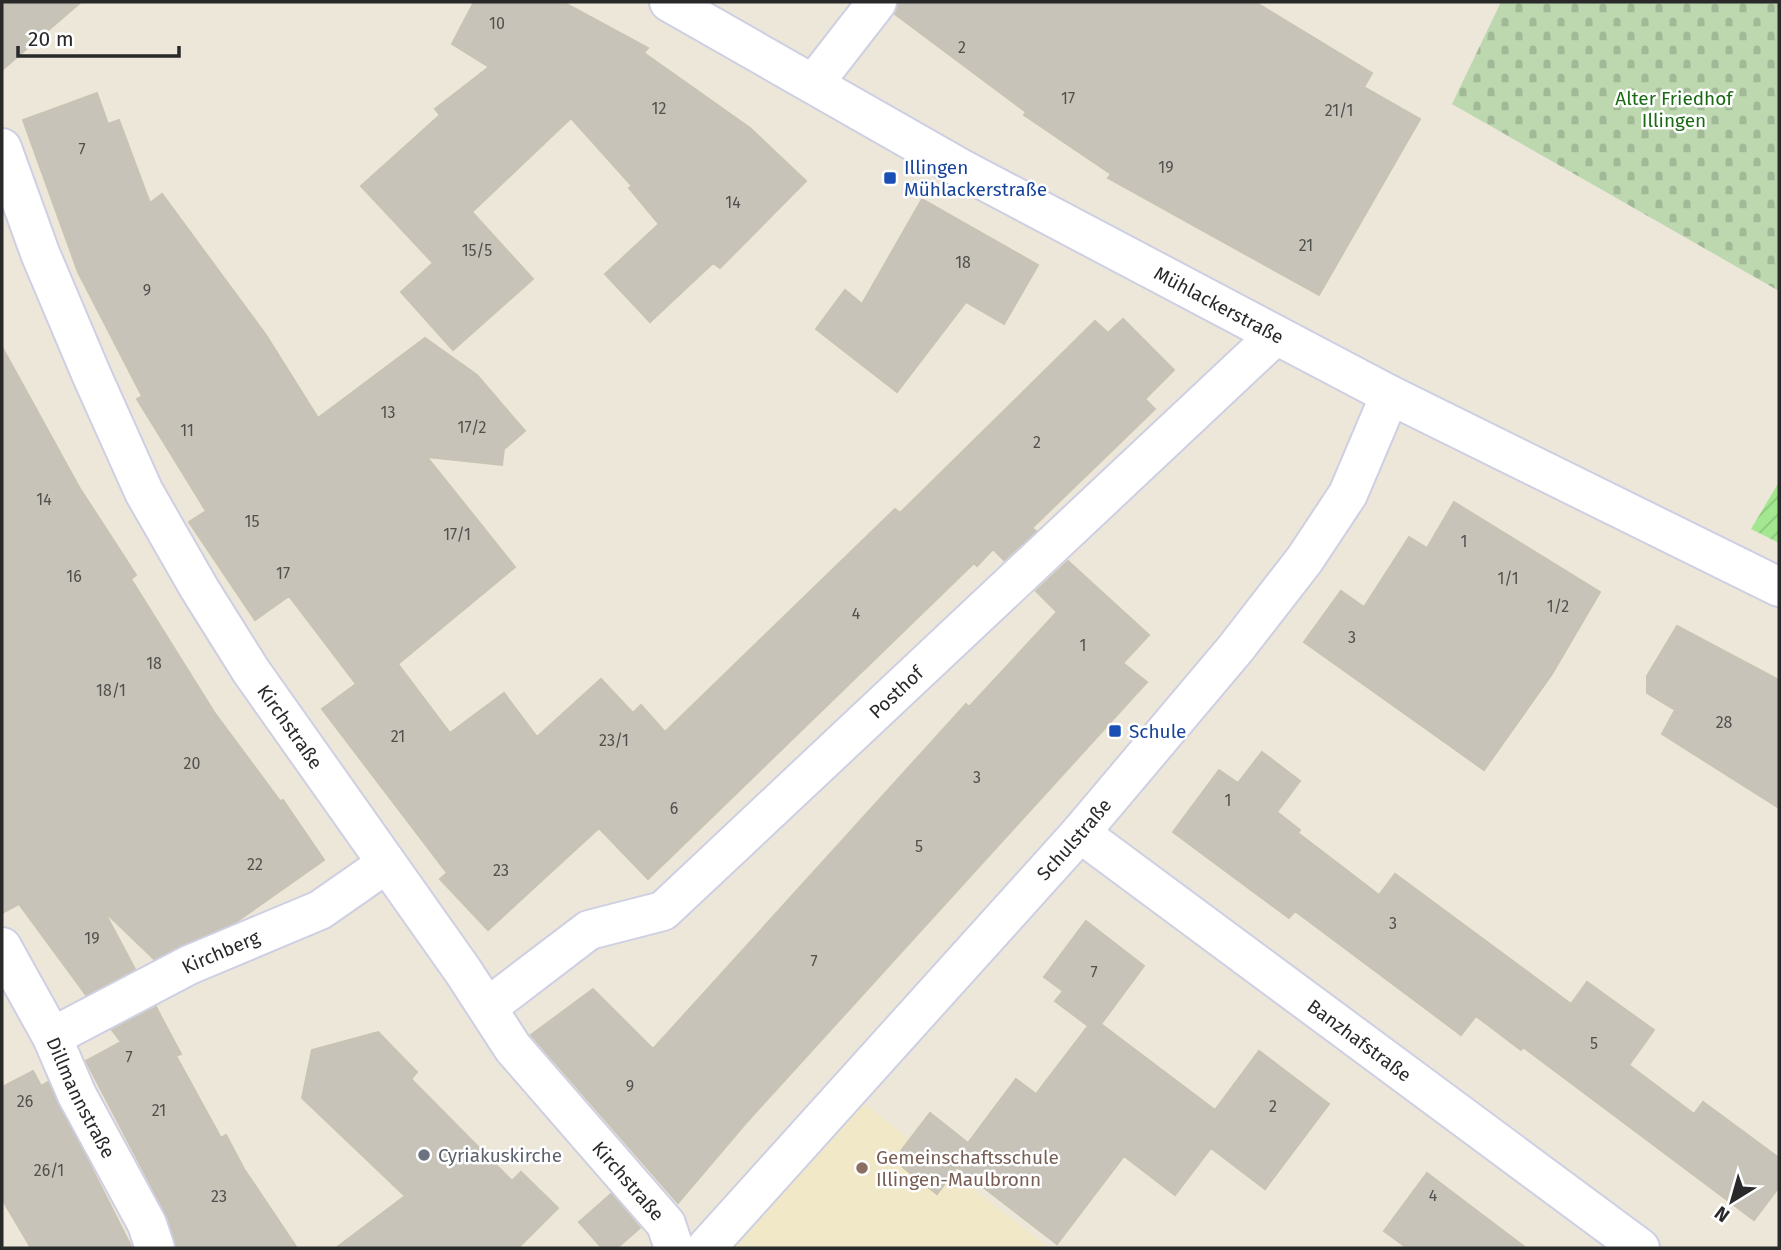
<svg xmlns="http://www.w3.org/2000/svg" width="1781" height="1250" font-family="'Fira Sans',sans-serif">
<defs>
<pattern id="cemetery-stones" width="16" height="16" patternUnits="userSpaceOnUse" patternTransform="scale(1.75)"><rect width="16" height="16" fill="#bdd8af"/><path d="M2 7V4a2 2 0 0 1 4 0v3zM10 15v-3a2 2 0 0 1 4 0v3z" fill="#a2b997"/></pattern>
<pattern id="garden-furrows" width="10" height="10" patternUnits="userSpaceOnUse" patternTransform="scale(1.75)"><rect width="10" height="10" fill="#a3e890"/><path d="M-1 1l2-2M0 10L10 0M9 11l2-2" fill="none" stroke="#8cc77c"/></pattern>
</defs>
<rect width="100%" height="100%" fill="#ece7d9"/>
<path fill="#f0e8c7" d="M 844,1088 L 1049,1248 L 713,1248 Z"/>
<path fill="url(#cemetery-stones)" d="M 1501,2 L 1779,2 L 1779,291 L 1452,104 Z"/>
<path fill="url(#garden-furrows)" d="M 1779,482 L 1779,543 L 1751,529 Z"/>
<path fill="#c7c3b9" stroke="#c8c3b3" stroke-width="2" d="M 2,2 L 81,2 L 2,70 Z
M 474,2 L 563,2 L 648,48 L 644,53 L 750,128 L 806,181 L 720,268 L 713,263 L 650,322 L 605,274 L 659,224 L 629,188 L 632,186 L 571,118 L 472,212 L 533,279 L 453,350 L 401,292 L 433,263 L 361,186 L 440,115 L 435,109 L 489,67 L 452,44 Z
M 898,2 L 1255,2 L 1372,73 L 1364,87 L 1420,119 L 1319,295 L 1108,178 L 1111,174 L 1024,115 L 1026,112 L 895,14 Z
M 97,93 L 108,124 L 119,120 L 150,203 L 162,194 L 266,335 L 318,418 L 425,338 L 477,375 L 525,431 L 504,449 L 502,465 L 427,457 L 515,567 L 398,664 L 450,733 L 504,693 L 537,737 L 601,679 L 633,713 L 641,705 L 665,732 L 895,509 L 900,513 L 1095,321 L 1108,333 L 1123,319 L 1174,370 L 1145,399 L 1155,409 L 1032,528 L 1036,531 L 1004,560 L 993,549 L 977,566 L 974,563 L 648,879 L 599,828 L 488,930 L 440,879 L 447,873 L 322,709 L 356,684 L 289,596 L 255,620 L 189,522 L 206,511 L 137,399 L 142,396 L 78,272 L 23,120 Z
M 922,199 L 1038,265 L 1004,324 L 966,302 L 897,392 L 816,329 L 845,290 L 862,304 Z
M 2,347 L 79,487 L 136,575 L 131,579 L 214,712 L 280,801 L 283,800 L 324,860 L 236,922 L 154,959 L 104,911 L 135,969 L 86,995 L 19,904 L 2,913 Z
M 1454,502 L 1600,592 L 1552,674 L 1484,770 L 1304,642 L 1341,591 L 1364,607 L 1409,537 L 1427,548 Z
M 1068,561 L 1149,635 L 1123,663 L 1147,682 L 745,1124 L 678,1203 L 531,1035 L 593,989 L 653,1049 L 966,704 L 969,707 L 1057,612 L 1036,591 Z
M 1677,626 L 1779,680 L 1779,808 L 1662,734 L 1675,710 L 1647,693 L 1647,676 Z
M 1262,752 L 1300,781 L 1277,812 L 1300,830 L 1298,833 L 1379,895 L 1395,874 L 1571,1004 L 1587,982 L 1654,1030 L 1629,1065 L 1694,1114 L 1703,1102 L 1779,1158 L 1779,1187 L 1754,1220 L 1523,1047 L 1521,1050 L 1476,1016 L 1461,1035 L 1295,911 L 1289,918 L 1173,832 L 1219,770 L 1238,783 Z
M 1086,921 L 1144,966 L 1101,1024 L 1215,1110 L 1259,1051 L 1329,1104 L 1265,1189 L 1211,1148 L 1175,1195 L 1124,1156 L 1057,1244 L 957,1167 L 937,1194 L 894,1160 L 930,1113 L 968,1143 L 1016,1079 L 1036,1094 L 1088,1026 L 1055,1001 L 1063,991 L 1044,977 Z
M 156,1007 L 181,1054 L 176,1056 L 221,1138 L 226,1135 L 244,1169 L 297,1248 L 176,1248 L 166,1214 L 86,1061 L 121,1042 L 112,1030 Z
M 378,1032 L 417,1072 L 411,1079 L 512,1181 L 521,1172 L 558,1208 L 518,1248 L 336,1248 L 405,1196 L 302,1098 L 312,1050 Z
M 33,1071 L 41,1086 L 48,1082 L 132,1248 L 31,1248 L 2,1199 L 2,1087 Z
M 1427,1173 L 1526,1248 L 1407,1248 L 1384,1231 Z
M 611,1194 L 640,1228 L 617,1248 L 602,1248 L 579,1222 Z"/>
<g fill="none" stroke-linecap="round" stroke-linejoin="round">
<g stroke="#cecfe3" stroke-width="42">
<g id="minor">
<path id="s1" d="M 669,2 L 960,168 L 1390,395 L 1779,587"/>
<path d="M 814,83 L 877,2"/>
<path id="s2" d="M 2,148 L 40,253 L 92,376 L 144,492 L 199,588 L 251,671 L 463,971 L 513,1048 L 666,1224 L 674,1248"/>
<path id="s3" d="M 1080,833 L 1640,1248"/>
<path id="s4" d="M 2,947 L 52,1037 L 77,1095 L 147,1224 L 155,1248"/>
<path id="s5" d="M 488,1007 L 589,930 L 663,911 L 1276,335"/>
<path id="s6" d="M 52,1037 L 189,965 L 320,910 L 386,864"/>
<path id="s7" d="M 706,1248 L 1080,833 L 1236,648 L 1305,559 L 1348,494 L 1390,395"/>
</g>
</g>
<use href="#minor" stroke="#fff" stroke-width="38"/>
</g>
<g fill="#1a4fb4" stroke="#fff" stroke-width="2.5">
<rect x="883" y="171" width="14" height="14" rx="3.5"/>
<rect x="1108" y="724" width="14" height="14" rx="3.5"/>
</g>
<circle fill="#6b7280" stroke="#fff" stroke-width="2.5" cx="424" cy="1155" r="7"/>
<circle fill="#8d6e63" stroke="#fff" stroke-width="2.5" cx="862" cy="1168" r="7"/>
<g text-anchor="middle" stroke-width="5" stroke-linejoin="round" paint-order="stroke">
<g font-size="16" fill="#50504d">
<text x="497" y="29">10</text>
<text x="962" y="53">2</text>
<text x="1068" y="104">17</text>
<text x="659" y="114">12</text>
<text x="1339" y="116">21/1</text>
<text x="82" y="155">7</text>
<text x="1166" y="173">19</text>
<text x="733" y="208">14</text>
<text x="1306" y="251">21</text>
<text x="477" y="256">15/5</text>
<text x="963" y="268">18</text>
<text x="147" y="296">9</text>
<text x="388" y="418">13</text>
<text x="472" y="433">17/2</text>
<text x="187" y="436">11</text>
<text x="1037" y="448">2</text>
<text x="44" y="505">14</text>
<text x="252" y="527">15</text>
<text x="457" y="540">17/1</text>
<text x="1464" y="547">1</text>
<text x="283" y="579">17</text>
<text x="74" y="582">16</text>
<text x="1508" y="584">1/1</text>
<text x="1558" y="612">1/2</text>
<text x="856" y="619">4</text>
<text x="1352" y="643">3</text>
<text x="1083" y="651">1</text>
<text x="154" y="669">18</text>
<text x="111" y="696">18/1</text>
<text x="1724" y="728">28</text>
<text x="398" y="742">21</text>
<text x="614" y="746">23/1</text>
<text x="192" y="769">20</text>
<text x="977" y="783">3</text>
<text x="1228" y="806">1</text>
<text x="674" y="814">6</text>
<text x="919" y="852">5</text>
<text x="255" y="870">22</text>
<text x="501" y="876">23</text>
<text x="1393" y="929">3</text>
<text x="92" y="944">19</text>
<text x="814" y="967">7</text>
<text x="1094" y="978">7</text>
<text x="1594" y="1049">5</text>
<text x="129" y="1063">7</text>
<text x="630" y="1092">9</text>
<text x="25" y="1107">26</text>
<text x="1273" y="1112">2</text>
<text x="159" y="1116">21</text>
<text x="49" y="1176">26/1</text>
<text x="1433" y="1201">4</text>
<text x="219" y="1202">23</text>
</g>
<g font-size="19" fill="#1a6a14" stroke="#fff">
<text x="1674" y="105">Alter Friedhof<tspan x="1674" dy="22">Illingen</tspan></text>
</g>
<g font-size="19" fill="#164399" stroke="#fff" text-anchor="start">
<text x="904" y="174">Illingen<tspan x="904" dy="22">Mühlackerstraße</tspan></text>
<text x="1129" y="738">Schule</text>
</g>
<g font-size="19" fill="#292929" stroke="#fff">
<text dy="7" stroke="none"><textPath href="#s1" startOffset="628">Mühlackerstraße</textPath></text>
<text dy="7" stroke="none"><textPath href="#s5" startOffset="523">Posthof</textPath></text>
<text dy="7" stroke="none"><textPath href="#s2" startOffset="649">Kirchstraße</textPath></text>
<text dy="7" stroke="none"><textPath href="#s7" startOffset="550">Schulstraße</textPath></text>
<text dy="7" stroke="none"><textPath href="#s6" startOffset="189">Kirchberg</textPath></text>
<text dy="7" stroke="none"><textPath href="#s3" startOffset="348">Banzhafstraße</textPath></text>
<text dy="7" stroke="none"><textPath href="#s4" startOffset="170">Dillmannstraße</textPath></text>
<text dy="7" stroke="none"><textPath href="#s2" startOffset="1216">Kirchstraße</textPath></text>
</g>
<g font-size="19" fill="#5b616d" stroke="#fff" text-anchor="start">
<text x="438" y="1162">Cyriakuskirche</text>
</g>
<g font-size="19" fill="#785e54" stroke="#fff" text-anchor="start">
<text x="876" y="1164">Gemeinschaftsschule<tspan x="876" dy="22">Illingen-Maulbronn</tspan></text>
</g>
</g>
<rect width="1781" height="1250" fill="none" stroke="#292929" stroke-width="7"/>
<g transform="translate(1732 1201) rotate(217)" stroke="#ffffff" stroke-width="5" paint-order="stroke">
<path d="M0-5L12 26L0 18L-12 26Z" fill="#292929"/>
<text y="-10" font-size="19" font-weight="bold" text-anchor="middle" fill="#292929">N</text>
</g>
<path d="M18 46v10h161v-10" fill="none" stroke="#292929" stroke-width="3.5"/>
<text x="28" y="46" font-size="21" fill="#292929" stroke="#ffffff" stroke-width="5" paint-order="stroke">20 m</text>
</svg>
